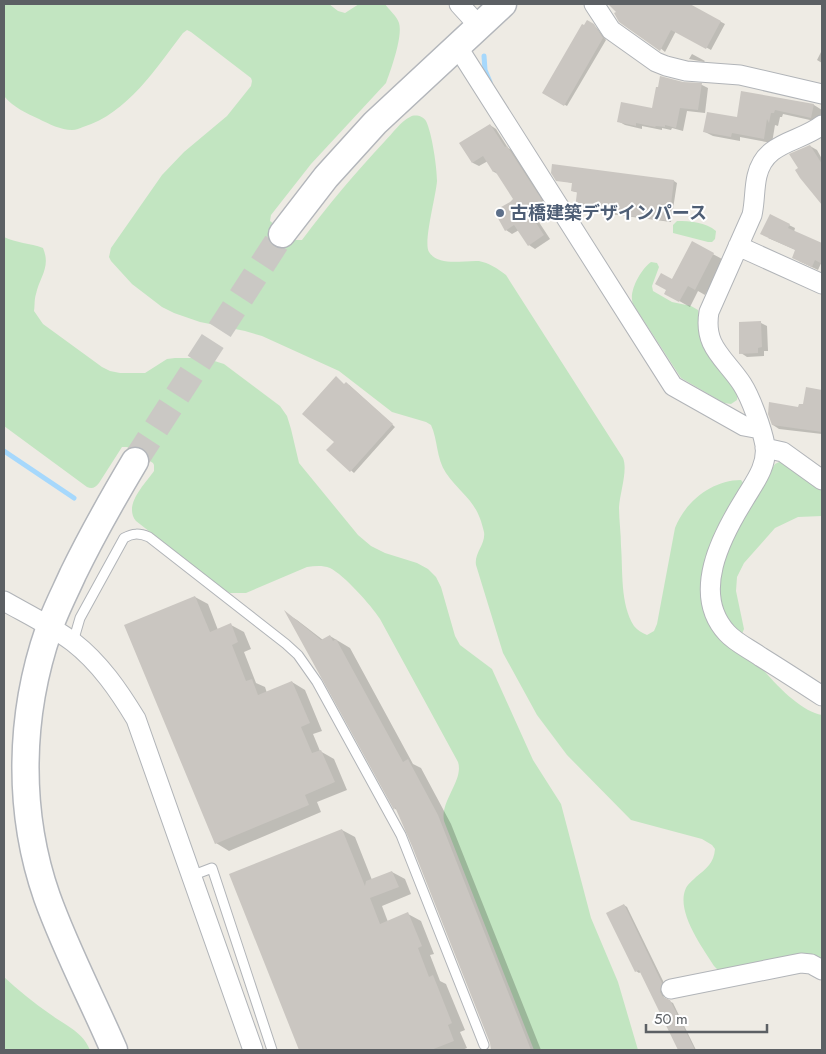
<svg xmlns="http://www.w3.org/2000/svg" width="826" height="1054" font-family="Jost,'Noto Sans JP',sans-serif">
<rect width="100%" height="100%" fill="#eeebe4"/>
<path fill="#c2e5c1" d="M 4,4 L 329,4 L 338,11 L 345,13 L 359,4 L 385,4 C 389,10 397,16 399,23 C 403,36 391,70 386,83 L 311,164 L 271,215 L 270,221 L 295,240 L 302,240 C 328,205 356,172 385,141 C 391,135 402,120 410,117 C 415,114 423,116 426,121 C 432,133 437,168 437,181 C 436,196 423,243 429,252 C 439,267 463,260 479,261 C 489,263 497,268 506,275 L 623,458 C 628,470 620,492 619,507 C 619,520 621,533 621,546 C 623,571 620,604 634,626 C 637,630 642,633 647,635 L 654,631 L 657,624 L 675,528 C 685,502 712,480 741,480 L 744,484 L 702,590 C 727,622 782,708 822,715 L 822,964 L 719,971 L 714,966 C 703,948 675,911 686,888 C 688,884 693,880 696,877 C 706,869 714,863 715,849 L 712,845 L 702,839 L 631,820 L 567,755 L 537,715 L 503,653 L 476,565 C 474,553 486,544 484,532 C 477,500 463,497 446,473 C 436,458 438,440 431,425 L 426,422 L 392,412 L 339,371 L 262,336 L 245,331 L 200,322 L 174,313 L 162,307 L 132,284 L 111,261 L 109,257 L 111,248 L 162,175 L 184,152 L 227,116 L 251,86 L 252,81 L 251,78 L 191,32 L 187,30 L 183,33 C 156,68 128,113 83,127 C 80,128 76,130 72,130 C 61,130 49,124 39,119 C 26,113 13,107 4,96 Z
M 677,221 C 690,221 706,222 716,231 L 715,239 L 712,242 L 708,242 L 673,233 L 673,225 Z
M 4,237 C 16,243 30,243 43,248 C 51,267 40,276 36,294 C 34,300 35,306 34,311 L 43,324 L 102,367 L 110,371 L 120,373 L 145,373 L 167,359 L 175,358 L 205,358 L 224,364 L 280,406 L 287,416 L 291,429 L 299,463 L 358,535 L 371,546 L 385,553 L 417,563 L 428,569 L 436,577 L 441,587 L 455,636 L 460,645 L 492,669 L 533,760 L 561,804 L 591,918 L 618,982 L 638,1050 L 534,1050 L 444,821 C 440,801 464,780 458,762 L 380,619 C 371,605 344,575 330,568 C 322,565 315,566 307,567 L 246,593 L 230,593 L 223,589 L 136,521 C 123,505 145,484 154,471 L 154,465 L 153,463 L 127,447 L 122,447 L 99,483 C 95,488 92,489 87,487 L 4,426 Z
M 651,262 L 657,263 L 659,267 L 652,286 L 653,291 L 672,302 L 691,306 L 698,310 L 703,339 L 738,392 L 737,400 L 731,404 L 724,403 L 681,378 L 633,304 C 628,292 641,269 651,262 Z
M 783,460 L 822,486 L 822,516 L 798,517 L 775,528 L 744,563 L 737,577 L 736,591 L 744,629 L 742,634 L 733,628 L 719,604 L 717,590 L 725,553 L 745,512 L 775,464 Z
M 4,977 C 18,990 34,1003 50,1014 C 66,1026 82,1031 90,1050 L 4,1050 Z"/>
<path fill="#0003" d="M 610,4 L 688,4 L 725,24 L 711,50 L 676,31 L 665,52 Z
M 587,22 L 597,28 L 606,40 L 567,106 L 543,93 Z
M 822,50 L 822,63 L 817,60 Z
M 692,54 L 705,61 L 704,62 L 689,59 Z
M 683,83 L 702,85 L 708,88 L 705,113 L 687,111 L 683,131 L 672,128 L 671,130 L 662,128 L 662,130 L 642,126 L 642,129 L 625,125 L 618,121 L 653,110 Z
M 742,93 L 814,105 L 822,110 L 819,122 L 783,114 L 782,117 L 780,117 L 778,126 L 775,125 L 772,143 L 740,137 L 740,141 L 713,136 L 705,132 L 738,119 Z
M 490,125 L 496,129 L 508,148 L 514,151 L 547,204 L 533,213 L 550,239 L 535,249 L 529,245 L 519,230 L 512,234 L 506,230 L 514,199 L 498,174 L 494,172 L 488,161 L 479,166 L 473,163 L 461,144 Z
M 810,146 L 817,150 L 822,159 L 822,202 Z
M 553,165 L 674,181 L 677,183 L 671,222 L 579,210 L 576,208 L 579,193 L 572,191 L 573,183 L 557,180 Z
M 789,225 L 795,228 L 794,232 L 822,244 L 822,261 L 818,270 L 799,261 L 796,250 L 768,238 Z
M 692,243 L 724,260 L 705,295 L 698,291 L 690,307 L 665,293 Z
M 761,323 L 767,326 L 768,351 L 764,351 L 764,356 L 747,357 L 741,353 Z
M 345,385 L 349,385 L 395,427 L 354,473 L 328,450 L 335,442 Z
M 807,388 L 822,391 L 822,434 L 779,429 L 773,425 L 804,406 Z
M 195,597 L 208,604 L 218,630 L 231,625 L 244,632 L 251,649 L 244,652 L 256,683 L 265,687 L 267,693 L 292,682 L 305,690 L 322,731 L 313,734 L 320,751 L 334,759 L 347,790 L 317,802 L 321,812 L 229,851 L 216,843 Z
M 287,614 L 297,620 L 323,640 L 330,636 L 350,648 L 413,764 L 421,768 L 451,824 L 541,1050 L 492,1050 L 491,1042 L 413,845 L 398,810 L 395,809 Z
M 342,830 L 355,837 L 372,880 L 392,872 L 405,879 L 411,894 L 382,906 L 388,922 L 408,914 L 421,921 L 434,954 L 430,955 L 440,981 L 446,984 L 465,1030 L 460,1032 L 467,1048 L 462,1050 L 300,1050 L 231,875 Z
M 624,905 L 627,907 L 665,985 L 662,993 L 665,999 L 673,1003 L 696,1050 L 679,1050 L 641,972 L 639,973 L 636,971 Z"/>
<g fill="none" stroke-linecap="round" stroke-linejoin="round">
<path stroke="#a6d8fc" stroke-width="5" d="M 484,56 L 485,70 L 490,82
M 4,451 L 74,498"/>
</g>
<path fill="#cac6c1" d="M 608,4 L 690,4 L 721,21 L 706,49 L 671,30 L 660,51 L 619,22 L 614,13 L 616,12 Z
M 587,20 L 594,24 L 603,38 L 564,106 L 542,93 L 582,24 L 584,25 Z
M 660,76 L 683,82 L 702,83 L 698,110 L 680,108 L 676,128 L 665,125 L 665,127 L 656,126 L 655,127 L 636,123 L 636,126 L 617,122 L 621,102 L 652,108 L 656,87 L 658,87 Z
M 741,91 L 814,104 L 811,118 L 775,110 L 774,113 L 771,113 L 769,123 L 767,119 L 764,139 L 732,133 L 731,137 L 703,132 L 707,112 L 737,117 Z
M 490,124 L 505,147 L 507,146 L 542,200 L 527,209 L 544,235 L 528,246 L 514,225 L 505,231 L 494,211 L 510,202 L 513,199 L 495,171 L 493,172 L 483,156 L 472,163 L 459,143 Z
M 810,145 L 822,164 L 822,205 L 800,178 L 795,170 L 798,168 L 789,154 Z
M 552,164 L 674,180 L 669,221 L 575,209 L 577,192 L 571,191 L 572,183 L 556,181 L 551,173 Z
M 770,214 L 790,224 L 788,228 L 822,243 L 822,264 L 815,260 L 812,267 L 792,258 L 795,250 L 760,234 Z
M 692,241 L 714,253 L 695,290 L 688,286 L 679,302 L 664,294 L 666,290 L 655,284 L 661,273 L 672,279 Z
M 761,321 L 762,347 L 758,348 L 758,353 L 739,354 L 739,322 Z
M 336,376 L 344,384 L 346,382 L 393,424 L 350,472 L 326,450 L 334,442 L 302,414 Z
M 806,387 L 822,390 L 822,432 L 772,425 L 768,414 L 769,402 L 798,407 L 799,404 L 803,404 Z
M 195,596 L 210,632 L 231,623 L 238,642 L 232,645 L 246,681 L 252,679 L 258,695 L 292,681 L 310,723 L 301,727 L 312,753 L 321,750 L 335,782 L 305,795 L 309,805 L 215,844 L 124,625 Z
M 284,610 L 321,640 L 330,635 L 333,641 L 336,639 L 403,762 L 408,759 L 438,815 L 531,1050 L 491,1050 L 490,1043 L 412,846 L 395,807 L 394,810 Z
M 342,829 L 365,886 L 366,881 L 392,871 L 399,887 L 370,898 L 380,924 L 408,912 L 422,946 L 418,948 L 429,977 L 433,975 L 452,1023 L 448,1025 L 454,1041 L 431,1050 L 299,1050 L 229,874 Z
M 624,904 L 662,983 L 660,992 L 663,997 L 670,1000 L 695,1050 L 678,1050 L 639,970 L 635,972 L 606,913 Z"/>
<g fill="none" stroke-linecap="round" stroke-linejoin="round">
<path stroke="#cac8c4" stroke-width="26" stroke-dasharray="26 13" stroke-linecap="butt" d="M 135,461 L 282,234"/>
<g stroke="#b1b4b8" stroke-width="11">
<path id="lane" d="M 73,642 L 80,618 L 124,538 C 133,533 139,533 149,537 L 286,644 L 298,655 L 317,682 L 401,835 L 484,1045
M 191,876 L 212,868 L 272,1050"/>
</g>
<g stroke="#b1b4b8" stroke-width="21">
<path id="street" d="M 459,4 L 479,26
M 594,4 L 611,30 L 656,62 L 666,66 L 686,71 L 740,75 L 822,94
M 457,46 L 673,386 L 744,426 L 760,429
M 822,125 C 799,143 765,141 757,176 C 754,189 755,202 752,215 L 709,312 C 703,347 725,358 742,384 C 751,398 762,429 765,445 C 768,466 754,483 744,500 C 721,537 691,594 727,633 C 736,643 750,649 761,657 C 782,670 802,683 822,696
M 738,246 L 822,284
M 765,448 L 783,452 L 822,480
M 4,601 C 27,614 52,626 73,642 C 100,663 119,691 136,719 L 253,1050
M 671,989 L 801,963 L 811,964 L 822,970"/>
</g>
<g stroke="#b3b6bb" stroke-width="29">
<path id="secondary" d="M 282,234 L 326,177 L 375,123 L 503,4
M 114,1050 C 92,999 66,950 47,897 C 17,811 19,715 49,629 C 55,611 65,592 73,574 C 92,535 113,498 135,461"/>
</g>
<use href="#lane" stroke="#fff" stroke-width="9"/>
<use href="#street" stroke="#fff" stroke-width="19"/>
<use href="#secondary" stroke="#fff" stroke-width="26"/>
</g>
<circle fill="#5c6f8a" stroke="#fff" stroke-width="2" cx="500" cy="213" r="5"/>
<g text-anchor="middle" stroke-width="4" stroke-linejoin="round" paint-order="stroke">
<g font-size="18" font-weight="bold" fill="#4e5e75" stroke="#fff" text-anchor="start">
<text x="510" y="219">古橋建築デザインパース</text>
</g>
</g>
<rect width="826" height="1054" fill="none" stroke="#5c6064" stroke-width="10"/>
<path d="M646 1024v8h121v-8" fill="none" stroke="#5c6064" stroke-width="2.5"/>
<text x="654" y="1024" font-size="15" fill="#5c6064" stroke="#ffffff" stroke-width="4" paint-order="stroke">50 m</text>
</svg>
